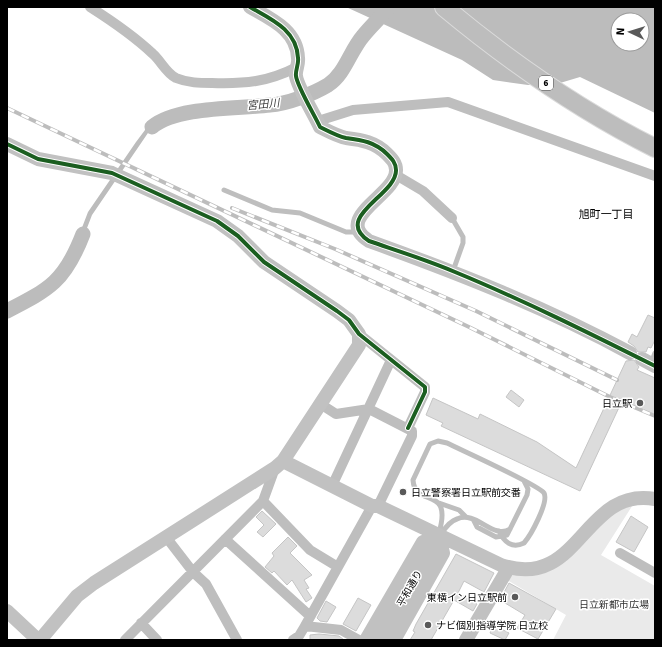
<svg xmlns="http://www.w3.org/2000/svg" width="662" height="647" font-family="Signika,'Noto Sans JP',sans-serif">
<rect width="100%" height="100%" fill="#fff"/>
<path fill="#eaeaea" d="M 634,503 L 601,555 L 655,586 L 655,640 L 553,640 L 566,615 L 507,580 C 510,574 519,574 525,574 L 611,515 Z"/>
<path fill="#bcbcbc" fill-rule="evenodd" d="M 346,7 L 655,7 L 655,113 L 580,77 L 560,83 L 528,85 L 493,80 L 462,60 ZM 618,20 L 642,20 L 642,44 L 618,44 Z
M 169,115 L 171,121 L 161,123 L 150,130 L 92,215 L 77,254 L 73,251 L 88,212 L 136,142 L 145,130 L 158,118 Z"/>
<g fill="none" stroke-linecap="round" stroke-linejoin="round">
<path stroke="#bcbcbc" stroke-width="15" d="M 152,127 C 177,106 239,109 270,105 C 287,104 313,94 328,85 C 345,74 350,51 363,36 C 371,26 381,17 389,7
M 7,311 C 50,289 65,281 83,234"/>
</g>
<path fill="#dcdcdc" stroke="#c5c5c5" d="M 648,315 L 655,318 L 655,340 L 651,348 L 648,347 L 646,352 L 638,352 L 634,346 L 628,342 L 632,334 L 637,337 Z
M 634,360 L 639,367 L 637,370 L 655,378 L 655,417 L 622,401 L 580,491 L 441,426 L 443,423 L 426,415 L 433,398 L 478,419 L 480,414 L 537,442 L 576,468 L 626,361 Z
M 511,390 L 524,400 L 519,407 L 506,397 Z
M 262,511 L 276,524 L 263,537 L 257,532 L 264,525 L 256,517 Z
M 631,516 L 648,527 L 634,552 L 616,542 Z
M 288,537 L 297,546 L 290,553 L 312,575 L 304,580 L 309,588 L 306,589 L 312,598 L 306,602 L 292,580 L 287,585 L 274,571 L 272,573 L 265,567 L 274,556 L 272,553 Z
M 456,554 L 494,573 L 484,592 L 464,581 L 458,593 L 477,604 L 473,611 L 454,600 L 431,640 L 410,640 L 415,632 L 413,631 L 416,624 Z
M 509,583 L 556,609 L 538,639 L 517,628 L 525,615 L 500,600 Z
M 358,598 L 371,605 L 356,631 L 343,624 Z
M 326,601 L 336,607 L 327,622 L 320,621 L 317,618 Z
M 494,625 L 509,633 L 505,640 L 490,633 Z
M 319,634 L 339,636 L 344,640 L 310,640 L 310,635 Z"/>
<g fill="none" stroke-linecap="round" stroke-linejoin="round">
<g stroke="#dbdbdb" stroke-width="20">
<path id="highway" d="M 444,7 C 509,61 579,110 655,148"/>
</g>
<path stroke="#bebebe" stroke-width="5" d="M 224,190 L 272,210 L 300,213 L 346,232 L 359,232
M 452,218 L 463,237 L 463,243 L 453,271
M 651,363 L 655,353
M 439,503 L 459,510 L 466,517
M 473,519 L 477,527 L 496,537 L 507,535 L 527,495 L 528,489 L 524,481
M 439,533 C 453,484 415,509 413,480 L 430,444 L 438,441 L 447,443 C 461,450 539,485 544,493 C 549,502 531,535 524,543 C 512,549 504,542 499,531
M 441,534 C 445,528 450,521 457,519 C 476,510 493,540 510,529"/>
<path stroke="#bebebe" stroke-width="10" d="M 90,7 C 112,21 134,36 153,54 C 161,61 166,73 176,78 C 188,83 200,83 212,83 C 245,84 268,82 297,67
M 318,121 L 353,110 L 448,102 L 655,176
M 396,175 L 423,191 L 452,218
M 359,334 L 425,387 L 425,392 L 408,428
M 322,405 L 336,414 L 369,409 L 412,431 L 412,436 L 378,506
M 332,486 L 391,360
M 263,501 L 310,550 L 338,567
M 166,537 L 193,572 L 206,584 L 237,640
M 225,539 L 310,616
M 620,553 L 655,573
M 141,623 L 157,640
M 305,626 L 341,630 L 359,640
M 125,640 L 263,501 L 275,468
M 293,640 L 299,636 L 305,626 L 372,506"/>
<path stroke="#c1c1c1" stroke-width="14" d="M 250,7 C 271,19 297,30 298,58 C 299,64 295,71 296,76 C 297,86 315,116 320,127 C 328,131 337,136 346,138 C 362,140 375,142 387,154 C 392,159 396,163 396,170 C 397,195 332,217 369,241 C 458,273 547,308 630,353
M 7,144 L 38,159 L 112,173 L 217,221 L 238,236 L 264,262 L 337,311 L 349,320 L 359,334 L 359,345 L 283,461 L 275,468 L 94,583 L 77,596 L 40,640
M 642,359 L 655,366
M 283,461 L 372,506 L 378,506 L 501,565 C 580,592 583,486 655,499
M 7,611 L 38,640
M 366,640 L 423,542 L 439,536
M 379,640 L 439,536
M 394,640 L 443,553 L 439,536
M 466,640 L 509,567"/>
<use href="#highway" stroke="#bdbdbd" stroke-width="18"/>
<g stroke="#bdbdbd" stroke-width="4">
<path id="rail" d="M 7,108 L 469,327 L 610,397 L 655,416
M 232,208 L 335,249 L 476,311 L 617,380"/>
</g>
<use href="#rail" stroke="#fff" stroke-width="2.5" stroke-dasharray="8" stroke-linecap="butt"/>
<g stroke="#fff" stroke-width="6">
<path id="cycleway" d="M 250,7 C 271,19 297,30 298,58 C 299,64 295,71 296,76 C 297,86 315,116 320,127 C 328,131 337,136 346,138 C 362,140 375,142 387,154 C 392,159 396,163 396,170 C 397,195 332,217 369,241 C 398,251 427,260 455,272 C 523,300 589,333 655,366
M 7,144 L 38,159 L 112,173 L 217,221 L 238,236 L 264,262 L 337,311 L 349,320 L 359,334 L 425,387 L 425,392 L 408,428"/>
</g>
<use href="#cycleway" stroke="#1b5e20" stroke-width="4"/>
</g>
<g fill="#595959" stroke="#fff" stroke-width="1.5">
<circle cx="640" cy="403" r="4"/>
<circle cx="403" cy="492" r="4"/>
<circle cx="515" cy="597" r="4"/>
<circle cx="428" cy="625" r="4"/>
</g>
<g text-anchor="middle" stroke-width="3" stroke-linejoin="round" paint-order="stroke">
<rect fill="#fff" stroke="#4c4c4c" stroke-width="1" x="539" y="76" width="14" height="14" rx="3"/>
<g font-size="9" font-weight="bold" fill="#000">
<text x="546" y="86">6</text>
</g>
<g font-size="10" fill="#000" stroke="#fff" text-anchor="end">
<text x="632" y="407">日立駅</text>
<text x="411" y="496" text-anchor="start">日立警察署日立駅前交番</text>
<text x="507" y="601">東横イン日立駅前</text>
<text x="436" y="629" text-anchor="start">ナビ個別指導学院 日立校</text>
</g>
<g font-size="10" fill="#000" stroke="#fff">
<text transform="translate(409 588) rotate(-60)" y="4">平和通り</text>
</g>
<g font-size="10" fill="#2f2f2f" stroke="#fff">
<text x="614" y="608">日立新都市広場</text>
</g>
<g font-size="11" font-style="italic" fill="#404040" stroke="#fff">
<text transform="translate(263 104) rotate(-5)" y="4">宮田川</text>
</g>
<g font-size="11" fill="#000" stroke="#fff">
<text x="606" y="218">旭町一丁目</text>
</g>
</g>
<rect width="662" height="647" fill="none" stroke="#000000" stroke-width="16"/>
<g transform="translate(630 32) rotate(274)"><circle r="19" fill="#ffffff" stroke="#999999"/>
<path d="M0-3L7 15L0 10L-7 15Z" fill="#595959"/>
<text y="-6" font-size="11" font-weight="bold" text-anchor="middle" fill="#000000">N</text>
</g>
</svg>
